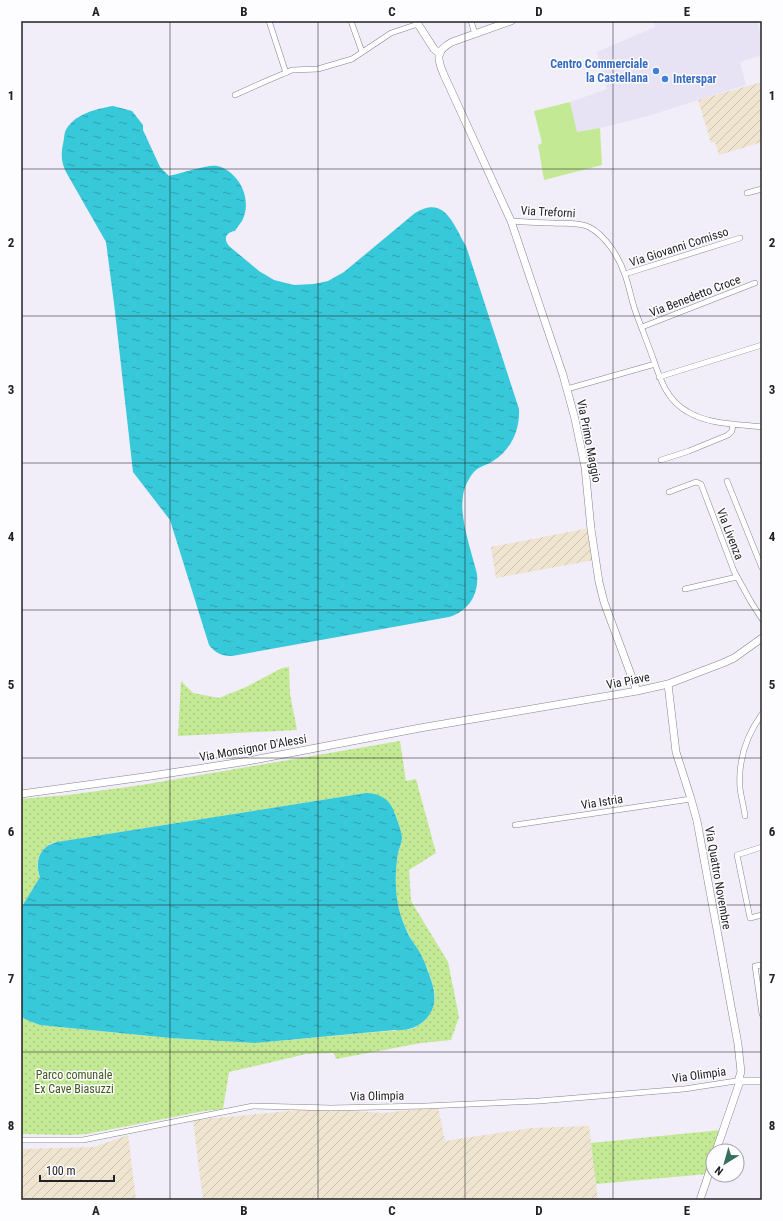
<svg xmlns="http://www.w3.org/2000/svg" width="783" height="1221" font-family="'Roboto Condensed',sans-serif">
<defs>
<pattern id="industrial-furrows" width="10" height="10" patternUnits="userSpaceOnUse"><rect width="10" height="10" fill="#efe4cf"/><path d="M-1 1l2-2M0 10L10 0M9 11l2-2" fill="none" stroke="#cdc3b2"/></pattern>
<pattern id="grass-dots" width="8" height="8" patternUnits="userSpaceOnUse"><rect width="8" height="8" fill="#c3e995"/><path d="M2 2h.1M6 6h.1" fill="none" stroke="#a7c880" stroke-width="1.8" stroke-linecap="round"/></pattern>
<pattern id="water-ripples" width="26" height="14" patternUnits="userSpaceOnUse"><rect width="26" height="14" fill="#37c8d9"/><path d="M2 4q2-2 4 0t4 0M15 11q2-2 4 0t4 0" fill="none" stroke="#2ea2b0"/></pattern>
</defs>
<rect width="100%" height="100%" fill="#f1edf9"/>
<path fill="#e8e2f5" d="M 653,21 L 757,21 L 762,38 L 762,55 L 740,62 L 746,85 L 651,115 L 605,127 L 577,132 L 570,102 L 607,89 L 597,52 L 655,27 Z"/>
<path fill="url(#industrial-furrows)" d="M 762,82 L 762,142 L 719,155 L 715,142 L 711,143 L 698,100 Z
M 590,528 L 594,560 L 496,578 L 491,547 Z
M 438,1107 L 445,1141 L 532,1128 L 589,1126 L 598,1200 L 203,1200 L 193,1121 L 205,1119 L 289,1111 L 324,1109 L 383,1113 Z
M 128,1135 L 136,1200 L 21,1200 L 21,1149 L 94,1147 Z"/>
<path fill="url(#grass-dots)" d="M 289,667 L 290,694 L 297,730 L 178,736 L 181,681 L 193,693 L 219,698 L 246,687 L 282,668 Z
M 400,741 L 406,781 L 416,779 L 436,853 L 409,870 L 411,901 L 448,962 L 459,1017 L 451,1040 L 421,1043 L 336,1059 L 334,1053 L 306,1054 L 229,1072 L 223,1109 L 204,1111 L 87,1134 L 70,1135 L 21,1134 L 21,1017 L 29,1021 L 40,1025 L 170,1038 L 255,1043 L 411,1029 C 425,1024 434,1012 435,997 C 435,987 427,966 422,957 C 418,949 412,942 408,933 C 403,924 400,914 398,905 C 395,888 395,870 398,853 C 399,848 402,843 402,839 C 403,834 396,815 393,810 C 390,802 374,793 366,793 L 52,843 C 38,850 34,863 40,877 L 21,908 L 21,799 L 68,795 L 142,785 Z
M 721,1130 C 715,1145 712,1159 707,1174 L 596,1184 L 591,1143 Z"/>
<path fill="#c3e995" d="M 570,102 L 577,132 L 600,128 L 602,165 L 544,180 L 538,145 L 542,143 L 534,111 Z"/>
<path fill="url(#water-ripples)" d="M 113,106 L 132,111 L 143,125 L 143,130 L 160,167 L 169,176 C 178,174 210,164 217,166 C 223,167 229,171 233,175 C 245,186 250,206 242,221 C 240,224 237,227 235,231 C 226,232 223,239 229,246 L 259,271 L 274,280 L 294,285 L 314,284 L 328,281 L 344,272 L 415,213 C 445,194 454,226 466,246 L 519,409 C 520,430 511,450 493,461 C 489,464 484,465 479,468 C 471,472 464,487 463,496 C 459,517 472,553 477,574 C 479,594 469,611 449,617 L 232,656 C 222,656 215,653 209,645 L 170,520 L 133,472 L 114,303 L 106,242 L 66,172 C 61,162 61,154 63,144 C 64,140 64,136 65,132 C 73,114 96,109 113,106 Z
M 366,793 C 378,793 388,798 393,809 C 395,814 403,834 402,838 C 402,843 399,848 398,853 C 395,870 395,888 398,905 C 400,915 404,925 408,934 C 412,942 419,949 422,957 C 425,962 427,969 429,974 C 435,990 439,1006 425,1020 C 417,1028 406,1031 395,1030 L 255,1043 L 170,1038 L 40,1025 L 29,1021 L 21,1017 L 21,908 L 40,877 C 34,861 40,846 57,842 Z"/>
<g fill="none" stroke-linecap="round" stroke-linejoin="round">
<g stroke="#86838e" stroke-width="6">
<path id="street" d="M 269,21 L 286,73
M 351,21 L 362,52
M 471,21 L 475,34
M 235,95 L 264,82 L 292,70 L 318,69 L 352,59 L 391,33 L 418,24
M 747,193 L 762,189
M 511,221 C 525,222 539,223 553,223 C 565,224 578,222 589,227 C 606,236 619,257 625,275 C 629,286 631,298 635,310 C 641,327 648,344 654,361 C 661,382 668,401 688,412 C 710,425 738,424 762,427
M 625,274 L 740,238
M 642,327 L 755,283
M 659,377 L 762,345
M 567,389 L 655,364
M 661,460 L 689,451 L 728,435 L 732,431 L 733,424
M 727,481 L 762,568
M 669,492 L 696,482 L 701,484 L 734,571 L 751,602 L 762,619
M 685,589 L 737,577
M 745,816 C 744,807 741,797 740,788 C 738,760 746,736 762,714
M 515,825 L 691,799
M 762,847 L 737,855 L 750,918 L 762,915
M 762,965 L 755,966 L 762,1014
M 21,1140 L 83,1140 L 253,1106 L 331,1108 L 426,1106 L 539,1101 L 684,1089 L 736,1081"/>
</g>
<g stroke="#86838e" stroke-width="8">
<path id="secondary" d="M 416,21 L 434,49 L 440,54
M 511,21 L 452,42 C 435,51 437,59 444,75 L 511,221 L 563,375 L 575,419 L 585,467 L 591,529 L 599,582 L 604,602 L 637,691
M 668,684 L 676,752 L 691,799 L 697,821 L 738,1044 L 741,1072 L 739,1078
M 21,794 L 151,776 L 248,761 L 420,728 L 637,691 L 668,684 L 723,663 L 734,658 L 762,638
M 743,1081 L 762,1081
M 716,1151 L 739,1084
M 700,1200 L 713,1161"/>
</g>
<use href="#street" stroke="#fff" stroke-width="5"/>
<use href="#secondary" stroke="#fff" stroke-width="7"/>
</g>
<path fill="none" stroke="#222125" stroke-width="1" stroke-opacity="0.55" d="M 170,21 L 170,1200M 318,21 L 318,1200M 465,21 L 465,1200M 613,21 L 613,1200M 21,169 L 762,169M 21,316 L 762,316M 21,463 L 762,463M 21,610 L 762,610M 21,758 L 762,758M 21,905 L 762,905M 21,1052 L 762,1052"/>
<g fill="#3f7fe0" stroke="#fdfcfe" stroke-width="1.5">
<circle cx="656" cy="71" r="4"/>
<circle cx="665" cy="79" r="4"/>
</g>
<g text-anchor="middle" stroke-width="3" stroke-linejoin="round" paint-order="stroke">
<g font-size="12" font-weight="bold" fill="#366cbe" stroke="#fdfcfe" text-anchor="end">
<text x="648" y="68">Centro Commerciale<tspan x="648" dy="14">la Castellana</tspan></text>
<text x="673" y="83" text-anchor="start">Interspar</text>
</g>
<g font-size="12" fill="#222125" stroke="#fdfcfe">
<text transform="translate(548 212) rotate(3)" y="4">Via Treforni</text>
<text transform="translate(679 247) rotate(-18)" y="4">Via Giovanni Comisso</text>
<text transform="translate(695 296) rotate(-21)" y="4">Via Benedetto Croce</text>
<text transform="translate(589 441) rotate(79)" y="4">Via Primo Maggio</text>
<text transform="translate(730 534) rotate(69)" y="4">Via Livenza</text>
<text transform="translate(628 681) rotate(-11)" y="4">Via Piave</text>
<text transform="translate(253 748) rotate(-10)" y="4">Via Monsignor D'Alessi</text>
<text transform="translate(602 802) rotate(-9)" y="4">Via Istria</text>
<text transform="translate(718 878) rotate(80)" y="4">Via Quattro Novembre</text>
<text transform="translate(699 1075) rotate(-8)" y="4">Via Olimpia</text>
<text transform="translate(377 1096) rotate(-1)" y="4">Via Olimpia</text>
</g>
<g font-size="12" fill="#40581d" stroke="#fdfcfe">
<text x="74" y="1079">Parco comunale<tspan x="74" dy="14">Ex Cave Biasuzzi</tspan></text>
</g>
</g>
<rect width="783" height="1221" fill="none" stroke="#fdfcfe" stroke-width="44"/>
<g transform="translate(725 1163) rotate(217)"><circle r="19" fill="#fdfcfe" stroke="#a5a4a7"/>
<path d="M0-3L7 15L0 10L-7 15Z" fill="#36705a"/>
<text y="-6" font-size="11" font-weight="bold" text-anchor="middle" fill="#222125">N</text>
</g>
<path d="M40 1175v6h74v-6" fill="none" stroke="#222125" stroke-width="2"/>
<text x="46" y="1175" font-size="12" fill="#222125" stroke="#fdfcfe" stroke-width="3" paint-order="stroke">100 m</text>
<rect x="22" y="22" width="739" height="1177" fill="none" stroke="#222125" stroke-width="1.5"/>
<g font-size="13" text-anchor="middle" font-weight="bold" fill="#222125">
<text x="96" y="16">A</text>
<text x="244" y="16">B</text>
<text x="392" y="16">C</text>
<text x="539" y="16">D</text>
<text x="687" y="16">E</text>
<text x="11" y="100">1</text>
<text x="772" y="100">1</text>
<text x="11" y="247">2</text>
<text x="772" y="247">2</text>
<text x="11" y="394">3</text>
<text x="772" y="394">3</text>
<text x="11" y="541">4</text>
<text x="772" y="541">4</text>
<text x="11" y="689">5</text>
<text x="772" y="689">5</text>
<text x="11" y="836">6</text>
<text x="772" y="836">6</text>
<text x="11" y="983">7</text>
<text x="772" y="983">7</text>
<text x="11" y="1130">8</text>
<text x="772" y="1130">8</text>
<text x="96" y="1215">A</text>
<text x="244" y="1215">B</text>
<text x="392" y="1215">C</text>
<text x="539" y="1215">D</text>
<text x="687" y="1215">E</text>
</g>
</svg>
